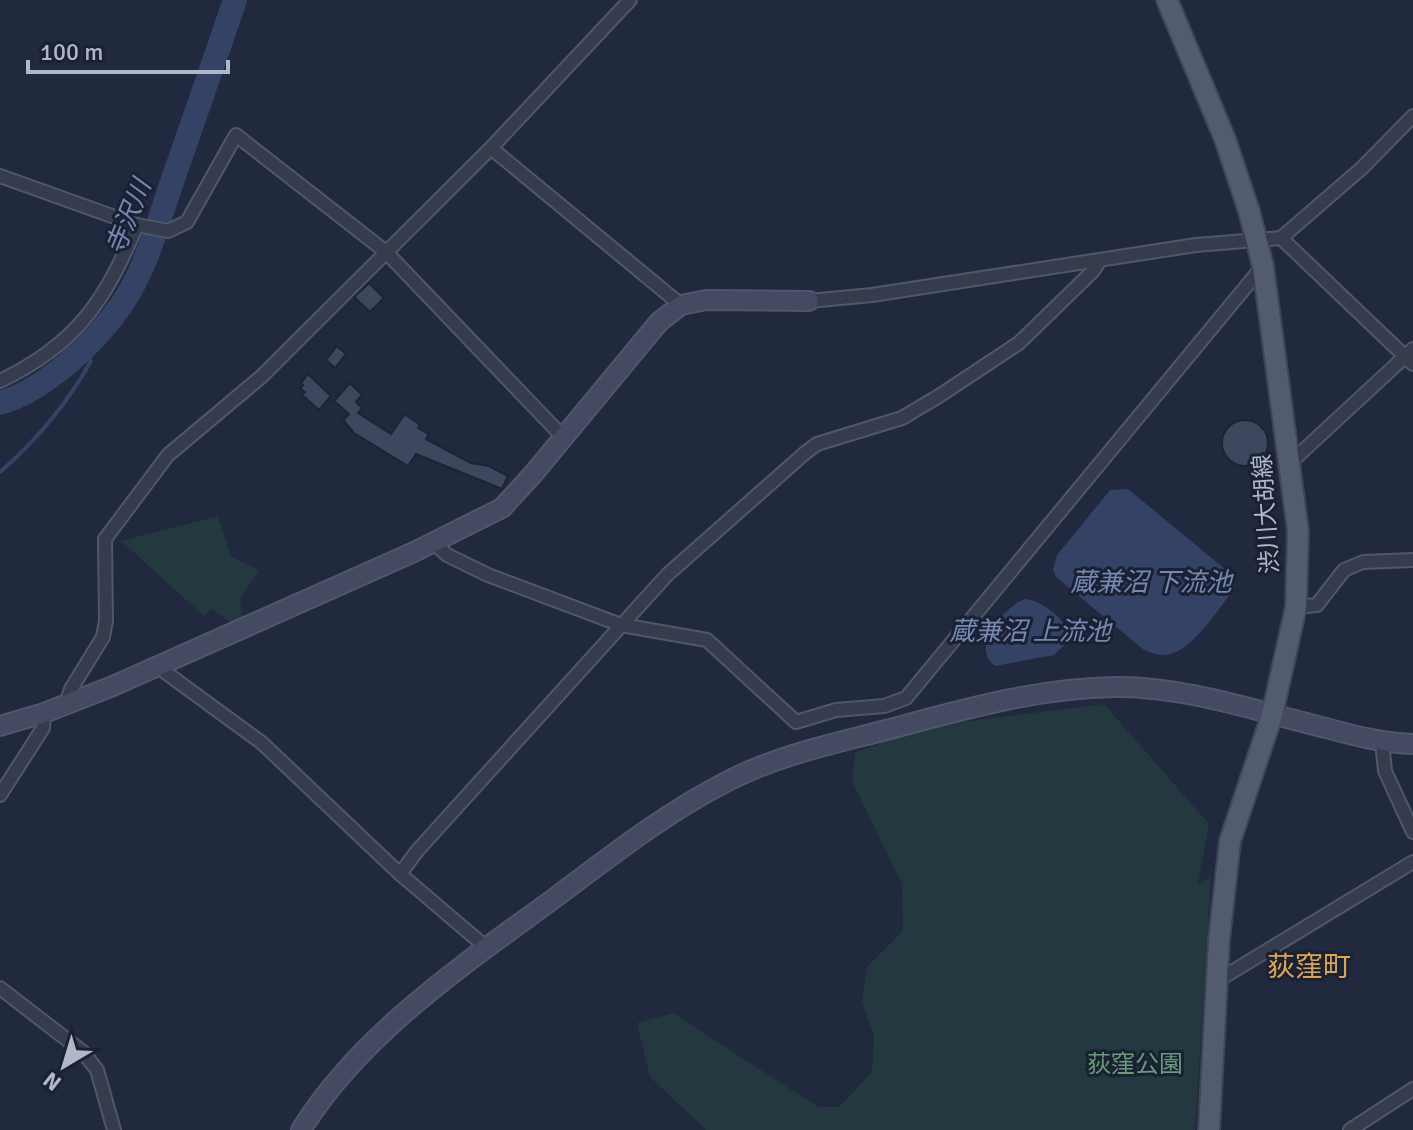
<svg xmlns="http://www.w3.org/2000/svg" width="1413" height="1130" font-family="Signika,'Noto Sans JP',sans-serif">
<rect width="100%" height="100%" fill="#21293e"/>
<path fill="#23383f" d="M 218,516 L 231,557 L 259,570 L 240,600 L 243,619 L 233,624 L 212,609 L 204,616 L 121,541 Z
M 1104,704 L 1209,824 L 1198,883 L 1211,877 L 1195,1130 L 706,1130 L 650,1077 L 637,1023 L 673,1013 L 818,1107 L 839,1107 L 872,1072 L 874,1036 L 862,1002 L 867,967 L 903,931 L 902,884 L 852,781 L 855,753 L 921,727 Z"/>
<path fill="#344266" d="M 1128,489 L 1231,574 L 1235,585 L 1232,592 C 1216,612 1190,655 1163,655 C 1157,655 1150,652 1144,650 L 1056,577 L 1053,569 L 1057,555 L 1110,490 Z
M 1025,599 C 1037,599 1060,615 1066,627 C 1067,630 1068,638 1068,641 L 1054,655 L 995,666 C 969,648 1005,606 1025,599 Z"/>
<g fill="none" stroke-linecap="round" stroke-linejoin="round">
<path stroke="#344266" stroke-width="4" d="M 0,472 C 37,440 67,404 91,361 L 83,349"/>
<path stroke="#344266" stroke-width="24" d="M 0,403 C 44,391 97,341 122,304 C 146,269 157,225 171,185 C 192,124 214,62 235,0"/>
</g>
<path fill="#3d475d" stroke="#1c2334" stroke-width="2" d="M 369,283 L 384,298 L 370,312 L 354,297 Z
M 337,346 L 346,354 L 335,368 L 326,360 Z
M 308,374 L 331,396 L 319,410 L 302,395 L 305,392 L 300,388 L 303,385 L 301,383 Z
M 350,383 L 362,395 L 356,402 L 362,408 L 358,413 L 391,434 L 405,414 L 420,425 L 418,428 L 429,434 L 426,439 L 471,463 L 489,466 L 508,476 L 502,489 L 416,454 L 408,466 L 354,433 L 343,420 L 349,414 L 334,401 Z
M1222 443a23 23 0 1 1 46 0a23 23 0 1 1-46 0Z"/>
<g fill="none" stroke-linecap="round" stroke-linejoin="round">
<g stroke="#505768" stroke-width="16">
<path id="street" d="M 491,148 L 681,305
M 0,176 L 137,225 L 168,231 L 187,222 L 236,135 L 386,252 L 563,437
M 1281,238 L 1413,364
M 809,301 L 872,295 L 1196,245 L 1281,238 L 1362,168 L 1413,116
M 0,381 C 77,344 105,301 137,225
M 1290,463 L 1413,349
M 434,543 L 447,555 L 488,575 L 621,625 L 707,640 L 796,722 L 836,710 L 884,706 L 906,698 L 1263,266
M 1296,607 L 1317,605 L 1344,570 L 1363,562 L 1413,560
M 161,664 L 165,672 L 262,743 L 400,874 L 487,948
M 66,704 L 71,689 L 103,637 L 106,621 L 105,539 L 168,455 L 261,377 L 491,148 L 630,0
M 1382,742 L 1385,771 L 1413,832
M 0,795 L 43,728 L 44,713
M 400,874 L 417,851 L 667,575 L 805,453 L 817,444 L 902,418 L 939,396 L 1019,343 L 1093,271 L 1099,262
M 1217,981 L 1413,862
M 0,988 L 83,1052 L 97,1070 L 114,1130
M 1350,1130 L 1413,1089"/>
</g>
<g stroke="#505768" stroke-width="22">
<path id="secondary" d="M 0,726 L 44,713 L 113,686 L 414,552 L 502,508 L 534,473 L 659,322 L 681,305 L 706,300 L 809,301
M 301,1130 C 361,1033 466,963 556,897 C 612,855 668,811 730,780 C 779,755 833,744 886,730 C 961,710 1037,688 1115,687 C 1184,686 1260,712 1326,728 C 1355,736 1383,743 1413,744"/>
</g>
<g stroke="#3e4556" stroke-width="24">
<path id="primary" d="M 1167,0 L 1225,139 L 1249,211 L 1263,266 L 1298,531 L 1296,607 L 1272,715 L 1230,841 L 1219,940 L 1209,1130"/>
</g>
<use href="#street" stroke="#353c4e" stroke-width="12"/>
<use href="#secondary" stroke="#434a61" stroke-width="18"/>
<use href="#primary" stroke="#535b6e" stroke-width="20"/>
</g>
<g text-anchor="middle" stroke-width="6" stroke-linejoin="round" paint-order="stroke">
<g font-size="24" fill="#b0b7c9" stroke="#1a2132">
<text transform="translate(1266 514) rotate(-94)" y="8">渋川大胡線</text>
</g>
<g font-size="24" fill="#669c79" stroke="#1a2132">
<text x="1135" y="1072">荻窪公園</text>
</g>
<g font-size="26" font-style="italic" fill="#7688b3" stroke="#1a2132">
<text transform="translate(128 217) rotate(-68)" y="9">寺沢川</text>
<text x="1151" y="591">蔵兼沼 下流池</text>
<text x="1030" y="640">蔵兼沼 上流池</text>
</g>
<g font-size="28" fill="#dda458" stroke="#1a2132">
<text x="1309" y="976">荻窪町</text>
</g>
</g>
<g transform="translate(64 1066) rotate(218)" stroke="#1a2132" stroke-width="6" paint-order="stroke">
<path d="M0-6L14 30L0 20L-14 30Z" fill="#b0b7c9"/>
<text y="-12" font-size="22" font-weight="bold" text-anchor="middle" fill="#b0b7c9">N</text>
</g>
<path d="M28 60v12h200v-12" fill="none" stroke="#b0b7c9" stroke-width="4"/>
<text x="40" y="60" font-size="24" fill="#b0b7c9" stroke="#1a2132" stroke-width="6" paint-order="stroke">100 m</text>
</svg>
